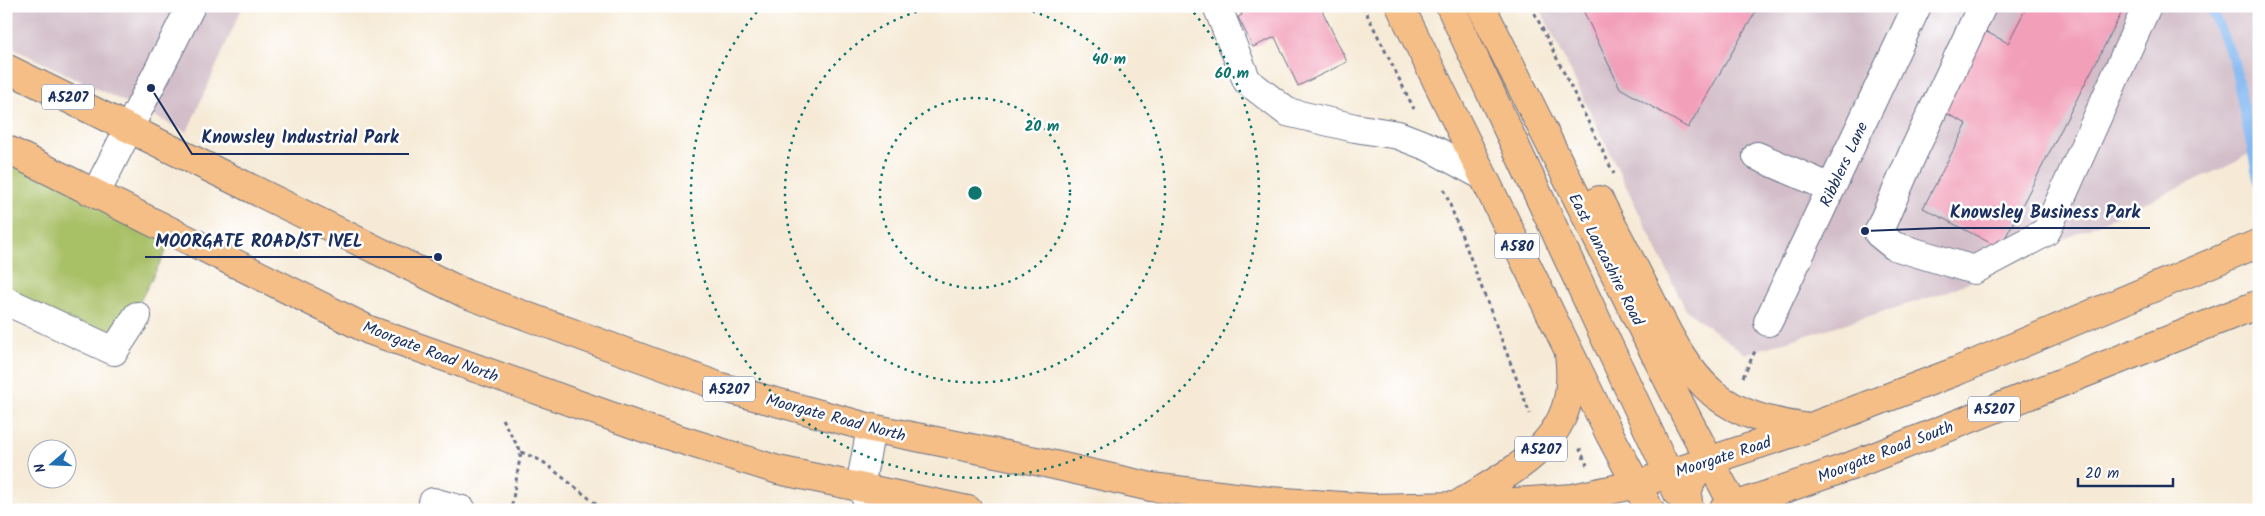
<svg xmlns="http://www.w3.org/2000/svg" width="2265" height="516" font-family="Kalam,sans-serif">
<rect width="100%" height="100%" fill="#fff"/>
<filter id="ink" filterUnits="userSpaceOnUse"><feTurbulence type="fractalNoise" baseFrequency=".02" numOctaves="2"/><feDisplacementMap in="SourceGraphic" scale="10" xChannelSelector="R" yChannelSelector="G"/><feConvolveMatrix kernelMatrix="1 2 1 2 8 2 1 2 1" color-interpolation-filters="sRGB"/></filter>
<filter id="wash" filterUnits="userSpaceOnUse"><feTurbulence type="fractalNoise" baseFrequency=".0096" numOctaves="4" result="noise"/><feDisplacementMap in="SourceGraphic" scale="20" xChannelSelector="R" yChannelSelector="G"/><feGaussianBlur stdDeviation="1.12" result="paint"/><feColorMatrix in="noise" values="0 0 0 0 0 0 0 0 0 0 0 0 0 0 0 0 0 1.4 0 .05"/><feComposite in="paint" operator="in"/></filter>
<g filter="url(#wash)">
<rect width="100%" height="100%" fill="#f6ead6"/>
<path fill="#d2bdc8" d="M 6,6 L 243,6 L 187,132 L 6,45 Z
M 1539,6 L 2259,6 L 2259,149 L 2222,168 L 1944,293 L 1745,354 L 1686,310 Z"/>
<path fill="#a8c066" stroke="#627862" d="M 6,151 L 176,232 L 114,351 L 6,303 Z"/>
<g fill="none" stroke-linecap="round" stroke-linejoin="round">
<path stroke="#83b8f1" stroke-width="10" d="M 2210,6 L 2234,62 L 2259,183"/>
</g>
<g id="blocks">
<path fill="#f29fb9" d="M 1237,6 L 1320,6 L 1347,62 L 1298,86 L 1275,37 L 1253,47 L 1238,17 L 1242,15 Z
M 1581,6 L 1759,6 L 1688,128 L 1620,88 Z
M 2027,6 L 2125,6 L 2000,248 L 1923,208 L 1967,124 L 1932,106 L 1973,25 L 2008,43 Z"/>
</g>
</g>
<g filter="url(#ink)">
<use href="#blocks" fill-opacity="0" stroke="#687088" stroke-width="1"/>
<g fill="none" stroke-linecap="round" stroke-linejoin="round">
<g stroke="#687088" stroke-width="30">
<path id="minor" d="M 1217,6 L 1247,81 L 1287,112 L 1355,128 L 1398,135 L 1429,147 L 1483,176
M 1982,6 L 1912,155 L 1878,233 L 1894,246 L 1974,270 L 2046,232 L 2147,6
M 1757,156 L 1831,188
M 96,193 L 191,6
M 6,301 L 114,351 L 137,316
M 1768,322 L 1917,6
M 871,428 L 860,487 L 873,510
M 433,502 L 462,510"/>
</g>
<g stroke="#687088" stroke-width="30">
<path id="major" d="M 1450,6 L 1678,494
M 6,68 L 466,294 L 721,387 L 871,428 L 1041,462 L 1151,487 L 1270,501 L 1372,508 L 1455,506 L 1573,498 L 1638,484
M 6,149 L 369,330 L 647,429 L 778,470 L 968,510
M 1459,504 C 1505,474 1567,448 1570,384 C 1571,374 1570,363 1569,353"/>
</g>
<g stroke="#687088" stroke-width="30">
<path id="highway" d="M 1400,6 L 1610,435 L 1650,510
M 1481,6 L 1686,416 L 1736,510
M 1599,200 C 1616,232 1632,264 1649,296 C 1666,330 1684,369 1714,394 C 1740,415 1770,422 1803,427
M 1638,484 L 1808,428 L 1957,371 L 2259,243
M 1690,510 C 1682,489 1694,473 1710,461
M 1723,510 L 1851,466 L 2259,304"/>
</g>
<path stroke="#687088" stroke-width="3" stroke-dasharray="4 4" stroke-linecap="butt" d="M 1363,6 L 1414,109
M 1531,6 L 1614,174
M 1444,189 L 1530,414
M 1743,377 L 1756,349
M 502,419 L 521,452 L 511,510
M 1582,449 L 1580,450 L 1587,465
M 521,452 L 542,461 L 604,510"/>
<use href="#minor" stroke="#fff" stroke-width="28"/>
<use href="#major" stroke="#f5be86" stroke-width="28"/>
<use href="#highway" stroke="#f5be86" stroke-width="28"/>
</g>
</g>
<g fill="none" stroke="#0f766e" stroke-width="2.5" stroke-dasharray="2.5 5">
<circle cx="975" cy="193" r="95"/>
<path d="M1011 6A190 190 0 1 1 939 6"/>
<path d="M1189 7A284 284 0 1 1 761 7"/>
</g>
<g text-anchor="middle" stroke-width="5" stroke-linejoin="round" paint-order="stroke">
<g fill="#fff" stroke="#5f6d8e" stroke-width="1">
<rect x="42" y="84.5" width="52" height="25" rx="4"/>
<rect x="1494.5" y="233.5" width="45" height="25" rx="4"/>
<rect x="703" y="376.5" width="52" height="25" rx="4"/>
<rect x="1968" y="396.5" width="52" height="25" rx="4"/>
<rect x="1515" y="436.5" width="52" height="25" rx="4"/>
</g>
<g font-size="15" font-weight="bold" fill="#1b2f5e">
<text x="68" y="102">A5207</text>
<text x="1517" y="251">A580</text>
<text x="729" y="394">A5207</text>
<text x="1994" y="414">A5207</text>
<text x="1541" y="454">A5207</text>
</g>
<g font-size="16" fill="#1b2f5e" stroke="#fff">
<text transform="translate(1843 164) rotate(-65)" y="6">Ribblers Lane</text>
<text transform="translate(1607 259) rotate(63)" y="6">East Lancashire Road</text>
<text transform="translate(431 351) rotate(21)" y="6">Moorgate Road North</text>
<text transform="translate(836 417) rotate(15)" y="6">Moorgate Road North</text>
<text transform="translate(1885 451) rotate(-21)" y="6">Moorgate Road South</text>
<text transform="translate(1723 456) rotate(-18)" y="6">Moorgate Road</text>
</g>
</g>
<circle cx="975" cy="193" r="8" fill="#0f766e" stroke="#fff" stroke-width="2.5"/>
<g font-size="15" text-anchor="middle" font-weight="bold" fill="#0f766e" stroke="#fff" stroke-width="5" stroke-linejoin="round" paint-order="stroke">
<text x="1109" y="64">40 m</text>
<text x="1232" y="78">60 m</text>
<text x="1042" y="131">20 m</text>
</g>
<path fill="none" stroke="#1b2f5e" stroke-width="2" d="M151 88L192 154H409M1865 231L1940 228H2150M438 257L373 257H145"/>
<g fill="#1b2f5e" stroke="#fff" stroke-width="2">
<circle cx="151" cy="88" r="5"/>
<circle cx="1865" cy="231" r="5"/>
<circle cx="438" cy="257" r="5"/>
</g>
<g font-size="18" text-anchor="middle" font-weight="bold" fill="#1b2f5e" stroke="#fff" stroke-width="5" stroke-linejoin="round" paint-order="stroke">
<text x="300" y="143">Knowsley Industrial Park</text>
<text x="2045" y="218">Knowsley Business Park</text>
<text x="259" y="247">MOORGATE ROAD/ST IVEL</text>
</g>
<rect width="2265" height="516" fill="none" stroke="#fff" stroke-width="25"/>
<g transform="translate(52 464) rotate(251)"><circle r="24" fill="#ffffff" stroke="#a4acbf"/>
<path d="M0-4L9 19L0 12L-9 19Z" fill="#1f6fb2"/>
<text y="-8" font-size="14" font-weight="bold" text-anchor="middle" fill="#1b2f5e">N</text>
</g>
<path d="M2078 478v8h95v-8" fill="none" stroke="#1b2f5e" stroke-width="2.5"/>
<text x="2085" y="478" font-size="15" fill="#1b2f5e" stroke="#ffffff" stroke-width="4" paint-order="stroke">20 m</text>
</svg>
